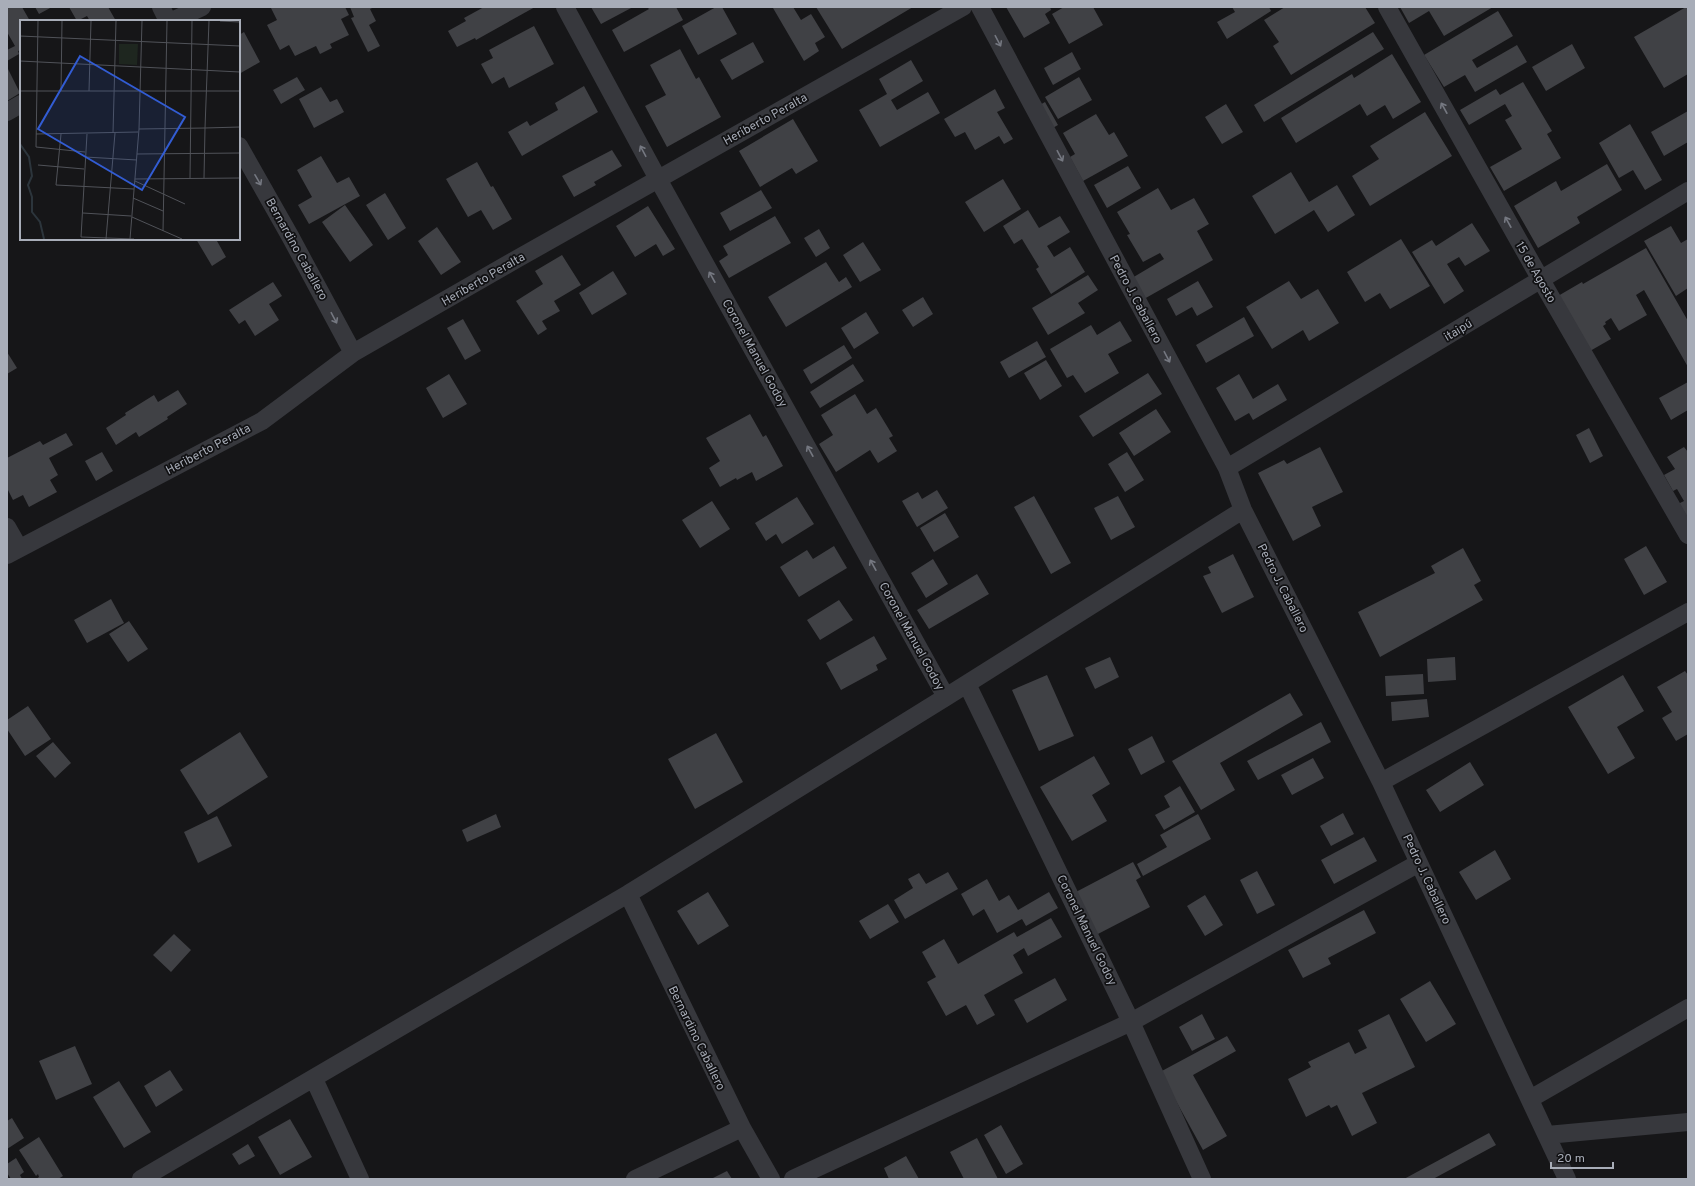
<svg xmlns="http://www.w3.org/2000/svg" width="1695" height="1186" font-family="Overpass,sans-serif">
<rect width="100%" height="100%" fill="#161618"/>
<path fill="#404145" d="M 7,7 L 22,7 L 30,21 L 21,21 L 21,50 L 18,51 L 19,54 L 7,61 L 7,50 L 15,46 L 7,32 Z
M 35,7 L 52,7 L 39,14 Z
M 69,7 L 108,7 L 116,21 L 90,21 L 87,16 L 77,21 Z
M 274,7 L 345,7 L 349,15 L 341,19 L 349,35 L 330,44 L 332,48 L 320,54 L 316,46 L 295,56 L 289,45 L 280,50 L 267,25 L 277,20 L 271,8 Z
M 350,7 L 374,7 L 370,9 L 376,21 L 369,25 L 380,46 L 368,52 L 351,18 L 354,17 Z
M 484,7 L 535,7 L 476,40 L 475,38 L 457,47 L 448,31 L 466,21 L 464,18 Z
M 591,7 L 633,7 L 601,24 Z
M 647,7 L 676,7 L 683,20 L 624,52 L 612,30 L 649,9 Z
M 716,7 L 722,7 L 737,34 L 698,55 L 682,26 Z
M 774,7 L 793,7 L 801,20 L 811,14 L 825,37 L 815,43 L 819,51 L 804,61 L 773,8 Z
M 816,7 L 913,7 L 842,49 Z
M 1006,7 L 1050,7 L 1051,10 L 1045,14 L 1050,23 L 1024,38 Z
M 1064,7 L 1093,7 L 1103,25 L 1069,44 L 1052,14 Z
M 1232,7 L 1269,7 L 1271,11 L 1227,39 L 1217,22 L 1235,12 Z
M 1285,7 L 1365,7 L 1375,23 L 1291,75 L 1273,46 L 1279,42 L 1264,20 Z
M 1400,7 L 1493,7 L 1444,36 L 1429,11 L 1409,23 Z
M 1686,7 L 1688,7 L 1688,74 L 1664,88 L 1634,37 Z
M 1498,11 L 1513,36 L 1472,60 L 1477,68 L 1517,45 L 1527,62 L 1475,92 L 1465,75 L 1444,87 L 1424,55 Z
M 534,26 L 554,64 L 509,88 L 504,77 L 492,84 L 481,64 L 493,58 L 489,50 Z
M 244,32 L 260,62 L 239,74 L 239,35 Z
M 1373,32 L 1384,49 L 1264,122 L 1254,105 Z
M 753,42 L 764,62 L 732,80 L 720,60 Z
M 1572,44 L 1585,68 L 1546,91 L 1532,67 Z
M 680,49 L 696,79 L 699,77 L 721,117 L 667,147 L 645,106 L 666,95 L 650,65 Z
M 1072,52 L 1081,69 L 1053,85 L 1044,68 Z
M 1392,54 L 1421,102 L 1393,119 L 1385,105 L 1367,116 L 1360,104 L 1296,143 L 1281,118 L 1352,74 L 1354,78 Z
M 911,60 L 923,81 L 891,100 L 897,110 L 928,92 L 940,113 L 880,147 L 859,110 L 887,94 L 879,79 Z
M 7,67 L 20,93 L 7,101 Z
M 297,77 L 305,90 L 281,104 L 273,90 Z
M 1079,77 L 1092,100 L 1058,119 L 1045,97 Z
M 1523,82 L 1552,131 L 1547,134 L 1561,158 L 1504,191 L 1490,167 L 1522,149 L 1505,120 L 1512,116 L 1505,104 L 1469,125 L 1460,110 L 1496,89 L 1500,95 Z
M 584,86 L 598,112 L 522,156 L 508,132 L 527,121 L 530,126 L 558,110 L 555,103 Z
M 321,87 L 330,102 L 337,99 L 344,112 L 314,128 L 299,99 Z
M 995,89 L 1005,108 L 997,112 L 1013,139 L 1004,144 L 999,136 L 975,150 L 965,132 L 955,137 L 944,119 Z
M 1045,102 L 1058,125 L 1051,129 L 1038,106 Z
M 1226,104 L 1243,132 L 1222,144 L 1205,117 Z
M 1688,111 L 1688,142 L 1664,156 L 1651,132 Z
M 1425,112 L 1452,156 L 1370,206 L 1352,176 L 1379,159 L 1370,146 Z
M 1096,114 L 1109,135 L 1114,132 L 1128,156 L 1083,181 L 1070,157 L 1075,154 L 1063,133 Z
M 793,119 L 818,161 L 796,174 L 792,168 L 760,187 L 739,151 Z
M 1630,124 L 1662,180 L 1645,190 L 1633,170 L 1619,178 L 1599,143 Z
M 612,150 L 622,166 L 594,182 L 596,185 L 574,197 L 562,176 Z
M 321,156 L 337,183 L 349,177 L 360,196 L 309,224 L 298,205 L 312,197 L 297,170 Z
M 477,162 L 491,187 L 493,186 L 512,219 L 493,230 L 481,210 L 468,217 L 446,179 Z
M 1607,164 L 1622,190 L 1577,217 L 1580,223 L 1538,248 L 1514,206 L 1556,181 L 1561,191 Z
M 1128,166 L 1141,188 L 1107,208 L 1094,185 Z
M 1291,172 L 1309,202 L 1337,185 L 1355,215 L 1328,232 L 1314,210 L 1275,234 L 1252,196 Z
M 1003,179 L 1021,209 L 984,232 L 965,202 Z
M 1158,188 L 1171,210 L 1194,198 L 1209,224 L 1197,231 L 1213,260 L 1144,299 L 1132,278 L 1164,259 L 1160,253 L 1143,262 L 1127,235 L 1130,234 L 1117,212 Z
M 761,190 L 772,208 L 730,231 L 720,213 Z
M 385,193 L 406,228 L 388,240 L 366,205 Z
M 345,205 L 373,245 L 350,262 L 322,222 Z
M 648,206 L 675,249 L 663,256 L 656,244 L 635,257 L 616,226 Z
M 1028,210 L 1039,228 L 1060,216 L 1070,232 L 1047,246 L 1054,257 L 1070,247 L 1085,272 L 1051,294 L 1036,269 L 1039,267 L 1022,239 L 1014,244 L 1003,226 Z
M 775,216 L 791,243 L 729,278 L 719,261 L 728,255 L 723,246 Z
M 1472,223 L 1490,251 L 1465,266 L 1459,257 L 1447,264 L 1464,291 L 1444,304 L 1412,252 L 1432,240 L 1436,246 Z
M 1671,226 L 1681,243 L 1688,239 L 1688,288 L 1676,296 L 1644,241 Z
M 437,227 L 461,262 L 441,275 L 418,241 Z
M 819,229 L 830,248 L 816,257 L 804,238 Z
M 196,239 L 220,239 L 217,241 L 226,257 L 212,266 Z
M 1401,239 L 1430,286 L 1390,309 L 1380,293 L 1365,302 L 1347,272 Z
M 863,242 L 881,270 L 860,282 L 843,255 Z
M 1646,248 L 1688,321 L 1688,367 L 1644,290 L 1636,295 L 1647,315 L 1619,331 L 1611,318 L 1605,322 L 1606,324 L 1603,326 L 1611,339 L 1590,351 L 1558,296 L 1582,282 L 1583,284 Z
M 562,255 L 581,285 L 554,301 L 560,311 L 542,321 L 547,329 L 538,335 L 516,301 L 543,284 L 535,271 Z
M 826,262 L 839,282 L 846,277 L 852,287 L 786,327 L 768,297 Z
M 613,271 L 627,294 L 592,315 L 579,293 Z
M 1088,275 L 1098,290 L 1078,303 L 1085,313 L 1048,335 L 1032,308 Z
M 1198,281 L 1213,307 L 1197,316 L 1192,307 L 1176,316 L 1167,299 Z
M 1289,281 L 1301,299 L 1318,289 L 1339,323 L 1309,341 L 1303,330 L 1272,349 L 1246,307 Z
M 273,282 L 282,296 L 269,304 L 279,320 L 255,336 L 245,320 L 239,324 L 229,310 Z
M 923,297 L 933,314 L 913,327 L 902,310 Z
M 866,312 L 879,333 L 854,349 L 841,328 Z
M 1244,317 L 1254,336 L 1206,363 L 1196,345 Z
M 463,319 L 481,351 L 465,360 L 447,328 Z
M 1120,321 L 1132,341 L 1108,354 L 1119,373 L 1085,393 L 1073,375 L 1067,378 L 1050,349 L 1091,325 L 1097,335 Z
M 1037,341 L 1046,357 L 1009,378 L 1000,362 Z
M 844,345 L 852,358 L 811,384 L 803,370 Z
M 7,352 L 17,368 L 7,374 Z
M 1046,360 L 1062,386 L 1040,400 L 1024,373 Z
M 853,364 L 864,381 L 820,408 L 810,392 Z
M 1148,373 L 1162,394 L 1093,437 L 1079,416 Z
M 449,374 L 467,404 L 443,418 L 426,388 Z
M 1239,374 L 1253,399 L 1278,384 L 1287,400 L 1253,420 L 1249,413 L 1235,421 L 1216,388 Z
M 1688,382 L 1688,410 L 1671,420 L 1659,398 Z
M 178,390 L 187,404 L 167,417 L 168,419 L 139,437 L 136,432 L 116,445 L 106,428 L 126,415 L 125,413 L 154,395 L 158,402 Z
M 855,394 L 867,414 L 876,408 L 893,436 L 889,438 L 897,451 L 878,463 L 870,450 L 836,472 L 819,444 L 833,435 L 821,415 Z
M 1156,409 L 1171,432 L 1134,456 L 1119,433 Z
M 750,414 L 763,437 L 766,435 L 783,466 L 756,481 L 752,472 L 737,480 L 736,478 L 720,487 L 709,468 L 720,461 L 706,438 Z
M 1589,428 L 1603,456 L 1590,463 L 1576,435 Z
M 66,433 L 73,445 L 49,458 L 58,475 L 50,480 L 57,492 L 29,507 L 23,495 L 13,500 L 7,488 L 7,458 L 40,441 L 43,445 Z
M 1320,447 L 1343,492 L 1312,507 L 1321,526 L 1293,541 L 1258,473 L 1284,460 L 1287,464 Z
M 1684,447 L 1688,452 L 1688,530 L 1674,506 L 1684,501 L 1677,489 L 1673,491 L 1664,475 L 1675,469 L 1667,457 Z
M 102,452 L 113,471 L 96,481 L 85,461 Z
M 1127,452 L 1144,480 L 1125,492 L 1108,464 Z
M 937,490 L 948,508 L 917,527 L 902,501 L 918,492 L 922,499 Z
M 1034,496 L 1071,563 L 1051,574 L 1014,507 Z
M 1118,496 L 1135,527 L 1111,540 L 1094,508 Z
M 797,497 L 814,524 L 782,544 L 776,534 L 766,541 L 755,523 Z
M 712,501 L 730,529 L 700,548 L 682,520 Z
M 945,513 L 959,537 L 934,552 L 920,528 Z
M 834,546 L 847,568 L 799,597 L 780,567 L 807,550 L 813,559 Z
M 1646,546 L 1667,582 L 1644,595 L 1624,559 Z
M 1463,548 L 1481,581 L 1474,585 L 1483,600 L 1380,657 L 1358,612 L 1435,573 L 1431,566 Z
M 1233,554 L 1254,597 L 1222,613 L 1203,576 L 1211,573 L 1208,567 Z
M 933,559 L 948,584 L 926,598 L 911,573 Z
M 977,574 L 989,594 L 929,629 L 917,610 Z
M 111,599 L 124,623 L 87,643 L 74,620 Z
M 839,600 L 853,620 L 820,640 L 807,620 Z
M 129,621 L 148,649 L 128,662 L 109,634 Z
M 874,636 L 887,659 L 876,665 L 878,670 L 841,690 L 826,663 Z
M 1110,657 L 1119,677 L 1095,689 L 1085,668 Z
M 1455,657 L 1456,680 L 1428,682 L 1427,659 Z
M 1685,671 L 1688,675 L 1688,734 L 1676,741 L 1662,718 L 1672,712 L 1657,687 Z
M 1423,674 L 1424,694 L 1386,696 L 1385,676 Z
M 1047,675 L 1074,736 L 1039,751 L 1012,690 Z
M 1623,675 L 1644,711 L 1617,727 L 1635,758 L 1608,774 L 1568,707 Z
M 1290,693 L 1303,715 L 1220,763 L 1235,790 L 1201,810 L 1172,761 Z
M 1427,699 L 1429,717 L 1392,721 L 1391,702 Z
M 28,706 L 51,739 L 25,756 L 7,729 L 7,720 Z
M 1321,722 L 1331,742 L 1258,780 L 1247,761 Z
M 240,732 L 268,777 L 208,815 L 180,770 Z
M 716,733 L 743,782 L 695,809 L 668,759 Z
M 1152,736 L 1165,762 L 1141,775 L 1128,749 Z
M 53,742 L 71,763 L 55,778 L 36,756 Z
M 1094,756 L 1110,784 L 1092,795 L 1107,821 L 1072,841 L 1040,787 Z
M 1313,758 L 1324,778 L 1292,795 L 1281,775 Z
M 1470,762 L 1484,785 L 1440,812 L 1426,790 Z
M 1180,786 L 1195,812 L 1164,830 L 1155,815 L 1170,807 L 1164,796 Z
M 1343,813 L 1354,834 L 1331,846 L 1320,826 Z
M 496,814 L 501,827 L 467,842 L 462,830 Z
M 1198,814 L 1211,839 L 1143,876 L 1137,864 L 1167,847 L 1160,835 Z
M 217,816 L 232,846 L 198,863 L 184,832 Z
M 1364,837 L 1377,861 L 1334,884 L 1321,860 Z
M 1495,850 L 1511,879 L 1476,900 L 1459,872 Z
M 1133,862 L 1141,877 L 1136,880 L 1150,907 L 1096,935 L 1074,893 Z
M 1257,871 L 1275,905 L 1257,914 L 1240,880 Z
M 948,872 L 958,889 L 905,919 L 894,900 L 913,888 L 908,879 L 919,873 L 926,884 Z
M 987,879 L 999,901 L 1009,895 L 1018,910 L 1049,892 L 1058,908 L 1026,926 L 1022,919 L 997,933 L 984,909 L 973,916 L 961,894 Z
M 708,892 L 729,926 L 698,945 L 677,911 Z
M 1205,895 L 1223,925 L 1205,936 L 1187,906 Z
M 888,904 L 899,922 L 870,939 L 859,921 Z
M 1364,910 L 1376,933 L 1328,958 L 1331,964 L 1303,978 L 1288,950 Z
M 1051,918 L 1062,937 L 1028,956 L 1024,948 L 1013,955 L 1023,973 L 984,995 L 995,1015 L 977,1025 L 966,1005 L 946,1016 L 927,982 L 936,977 L 922,952 L 944,939 L 958,964 L 1014,932 L 1017,937 Z
M 174,934 L 191,950 L 171,972 L 153,955 Z
M 1055,978 L 1067,1000 L 1027,1023 L 1014,1000 Z
M 1430,981 L 1456,1024 L 1426,1042 L 1400,999 Z
M 1202,1014 L 1215,1039 L 1192,1051 L 1179,1027 Z
M 1389,1014 L 1415,1067 L 1362,1093 L 1377,1123 L 1352,1136 L 1337,1105 L 1331,1108 L 1329,1105 L 1306,1117 L 1288,1079 L 1311,1067 L 1308,1062 L 1349,1042 L 1355,1054 L 1367,1048 L 1358,1030 Z
M 1227,1036 L 1236,1051 L 1193,1075 L 1227,1136 L 1203,1150 L 1160,1072 Z
M 75,1046 L 92,1084 L 56,1100 L 39,1061 Z
M 170,1070 L 183,1090 L 156,1107 L 144,1086 Z
M 119,1081 L 151,1132 L 124,1148 L 93,1097 Z
M 12,1118 L 24,1138 L 7,1149 L 7,1121 Z
M 290,1119 L 312,1157 L 280,1175 L 258,1137 Z
M 1001,1125 L 1023,1164 L 1006,1174 L 984,1135 Z
M 1489,1133 L 1496,1145 L 1433,1179 L 1404,1179 Z
M 39,1137 L 63,1176 L 58,1179 L 36,1179 L 39,1177 L 38,1174 L 36,1176 L 19,1150 Z
M 977,1138 L 998,1179 L 964,1179 L 950,1152 Z
M 248,1144 L 255,1156 L 239,1165 L 232,1154 Z
M 906,1156 L 919,1179 L 889,1179 L 884,1168 Z
M 16,1158 L 24,1172 L 20,1175 L 22,1179 L 11,1179 L 7,1173 L 7,1164 Z
M 727,1171 L 732,1179 L 711,1179 Z"/>
<g fill="none" stroke-linecap="round" stroke-linejoin="round">
<path stroke="#37383d" stroke-width="18" d="M 161,7 L 168,21
M 565,7 L 658,179 L 946,697
M 980,7 L 1227,468 L 1243,510 L 1381,782 L 1567,1179
M 1387,7 L 1541,280 L 1688,535
M 172,21 L 202,7
M 7,112 L 21,104
M 239,146 L 290,236 L 353,353
M 1227,468 L 1688,191
M 7,527 L 19,548
M 7,555 L 262,421 L 353,353 L 515,260 L 963,7
M 967,684 L 1131,1022 L 1202,1179
M 1381,782 L 1688,612
M 628,894 L 742,1128 L 771,1179
M 314,1079 L 360,1179
M 1530,1099 L 1688,1008
M 1547,1135 L 1688,1122
M 141,1179 L 628,894 L 946,697 L 1243,510
M 635,1179 L 742,1128
M 793,1179 L 1131,1022 L 1419,863"/>
</g>
<defs><path id="oneway-shaft" d="M-6 0H5M1.5-3L5.5 0L1.5 3" fill="none" stroke-width="1.6" stroke-linecap="round" stroke-linejoin="round"/></defs>
<g stroke="#757881">
<use href="#oneway-shaft" transform="translate(998 41) rotate(62)"/>
<use href="#oneway-shaft" transform="translate(1444 108) rotate(-119)"/>
<use href="#oneway-shaft" transform="translate(643 151) rotate(-118)"/>
<use href="#oneway-shaft" transform="translate(1060 156) rotate(62)"/>
<use href="#oneway-shaft" transform="translate(258 180) rotate(60)"/>
<use href="#oneway-shaft" transform="translate(1508 222) rotate(-119)"/>
<use href="#oneway-shaft" transform="translate(712 277) rotate(-119)"/>
<use href="#oneway-shaft" transform="translate(334 318) rotate(62)"/>
<use href="#oneway-shaft" transform="translate(1167 357) rotate(62)"/>
<use href="#oneway-shaft" transform="translate(810 451) rotate(-119)"/>
<use href="#oneway-shaft" transform="translate(873 565) rotate(-119)"/>
</g>
<g text-anchor="middle" stroke-width="3.5" stroke-linejoin="round" paint-order="stroke">
<g font-size="12" fill="#a8adb8" stroke="#111113">
<text transform="translate(765 119) rotate(-29)" y="4">Heriberto Peralta</text>
<text transform="translate(297 249) rotate(61)" y="4">Bernardino Caballero</text>
<text transform="translate(1536 272) rotate(60)" y="4">15 de Agosto</text>
<text transform="translate(483 279) rotate(-30)" y="4">Heriberto Peralta</text>
<text transform="translate(1136 299) rotate(62)" y="4">Pedro J. Caballero</text>
<text transform="translate(1458 330) rotate(-31)" y="4">itaipú</text>
<text transform="translate(755 353) rotate(61)" y="4">Coronel Manuel Godoy</text>
<text transform="translate(208 449) rotate(-28)" y="4">Heriberto Peralta</text>
<text transform="translate(1283 588) rotate(63)" y="4">Pedro J. Caballero</text>
<text transform="translate(912 636) rotate(61)" y="4">Coronel Manuel Godoy</text>
<text transform="translate(1427 879) rotate(65)" y="4">Pedro J. Caballero</text>
<text transform="translate(1087 930) rotate(64)" y="4">Coronel Manuel Godoy</text>
<text transform="translate(697 1038) rotate(64)" y="4">Bernardino Caballero</text>
</g>
</g>
<g transform="translate(20 20)">
<rect width="220" height="220" fill="#161618"/>
<path d="M 99,24 L 118,24 L 117,45 L 99,44 Z" fill="#1e261f"/>
<path fill="none" stroke="#2c353c" stroke-width="2" d="M 0,124 L 9,137 L 12,156 L 8,165 L 12,177 L 12,192 L 20,202 L 24,219"/>
<path fill="none" stroke="#505258" stroke-width="1" d="M 18,1 L 16,127 L 65,132M 189,1 L 185,108 L 220,107M 200,1 L 220,2M 0,16 L 220,26M 0,41 L 220,52M 0,71 L 220,71M 41,71 L 42,1M 69,71 L 71,1M 119,109 L 185,108 L 184,158M 93,113 L 96,1M 16,114 L 118,112M 41,114 L 36,165 L 114,169M 67,114 L 61,217 L 114,219M 117,134 L 220,133M 65,137 L 117,140M 18,145 L 64,149M 170,158 L 172,1M 115,159 L 220,158M 115,161 L 165,184M 113,178 L 143,191M 63,193 L 111,196M 112,197 L 162,219M 143,211 L 147,1M 86,219 L 95,113M 110,219 L 119,109 L 122,1"/>
<path fill="#325cd3" fill-opacity="0.15" stroke="#325cd3" stroke-width="2" d="M 60,36 L 165,97 L 122,170 L 18,109 Z"/>
<rect width="220" height="220" fill="none" stroke="#a8adb8" stroke-width="2"/>
</g>
<rect width="1695" height="1186" fill="none" stroke="#a8adb8" stroke-width="16"/>
<path d="M1551 1162v6h62v-6" fill="none" stroke="#a8adb8" stroke-width="2"/>
<text x="1557" y="1162" font-size="12" fill="#a8adb8" stroke="#111113" stroke-width="3" paint-order="stroke">20 m</text>
</svg>
